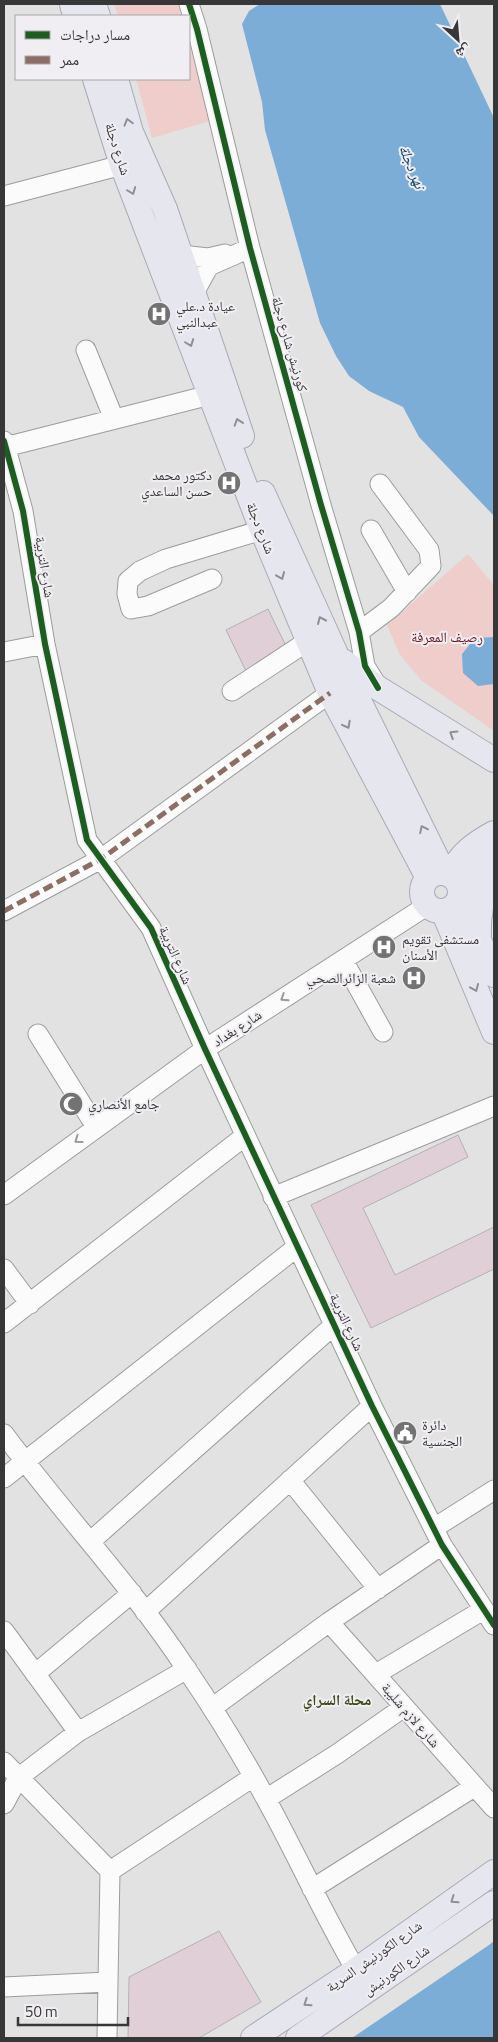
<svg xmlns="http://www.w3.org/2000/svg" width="498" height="2042" font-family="'Titillium Web','Noto Naskh Arabic',sans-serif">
<rect width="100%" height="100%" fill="#e3e2e3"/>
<path fill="#efcdcb" d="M 114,4 L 178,4 L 181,16 L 118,16 Z
M 189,44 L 210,121 L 152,138 L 136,79 L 189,79 Z
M 468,554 L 494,585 L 494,731 L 422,681 L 400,655 L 387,625 Z"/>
<path fill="#7cadd7" d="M 260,4 L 440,4 L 494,118 L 494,516 L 419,437 L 403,407 L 369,391 L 349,376 L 336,356 L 320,323 L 265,130 L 262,102 L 242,24 L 249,11 Z
M 494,637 L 494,684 L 478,686 L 463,673 L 462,654 L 475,638 Z
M 494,1941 L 494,2038 L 352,2038 L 489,1945 Z"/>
<path fill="#e0cfd7" stroke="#b3b1b2" d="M 268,609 L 286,646 L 246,671 L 226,630 Z
M 458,1135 L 468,1157 L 363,1208 L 395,1275 L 494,1227 L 494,1269 L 371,1328 L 311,1205 Z
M 219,1931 L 261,2002 L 199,2038 L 128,2038 L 129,1977 Z"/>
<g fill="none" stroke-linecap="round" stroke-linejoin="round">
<g stroke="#9d9c9d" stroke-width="21">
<path id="minor" d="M 189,4 L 197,29 L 250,248 L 321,505 L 359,632 L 365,666 L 376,684
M 4,196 L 122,165
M 181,255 L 208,258 L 225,254
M 194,293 L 209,266 L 250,248
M 86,350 L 114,419
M 4,441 L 23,511 L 45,644 L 87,840 L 151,928 L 205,1049 L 372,1406 L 442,1545 L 494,1625
M 5,447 L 210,395
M 371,530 L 407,592
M 212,579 L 148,606 L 131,609 L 127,594 L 128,581 L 140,571 L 166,559 L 262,530
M 359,632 L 391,608 L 431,566 L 429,550 L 380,484
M 4,652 L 45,644
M 232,691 L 308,641
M 4,911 L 101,859 L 330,693
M 343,960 L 383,1032
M 38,1034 L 96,1127
M 4,1195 L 205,1049 L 428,905
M 273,1197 L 494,1106
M 4,1269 L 30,1304
M 4,1323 L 245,1136
M 4,1434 C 63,1514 132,1586 187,1670 C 215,1711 242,1755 266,1799 C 297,1855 323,1914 356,1970
M 4,1478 L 297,1247
M 290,1480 L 378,1589
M 434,1528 L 494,1490
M 91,1541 L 334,1325
M 145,1612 L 372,1406
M 329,1622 L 494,1808
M 4,1631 L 78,1732
M 35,1674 L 132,1593
M 376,1674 L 483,1610
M 212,1708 L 329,1622 L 442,1545
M 4,1762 L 110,1871 L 107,2038
M 266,1799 L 337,1754 L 404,1707
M 4,1804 L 18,1778 L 78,1732 L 187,1669
M 110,1871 L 253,1777
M 312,1889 L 474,1787
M 4,1987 L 108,1982"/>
</g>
<g stroke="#a9a9b5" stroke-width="26">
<path id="major" d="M 72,4 L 75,16
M 94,4 L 98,16
M 95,79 L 122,165 L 262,530 L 330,693 L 428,878
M 116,79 L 131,132 L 165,209 L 242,436
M 263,493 L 336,654 L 444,873
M 343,661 L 378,688 L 494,760
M422 892a19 19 0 1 1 38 0a19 19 0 1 1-38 0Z
M 450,875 C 460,854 474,844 494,833
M 460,889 L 494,851
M 460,895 L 494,975
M 443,911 L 494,1032
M 479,935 C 478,913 482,894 494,875
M 253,2038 L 356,1970 L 494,1872
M 298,2038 L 494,1903"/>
</g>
<use href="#minor" stroke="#fbfbfb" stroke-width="19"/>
<use href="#major" stroke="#e6e7ee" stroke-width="24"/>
<path stroke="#8d6e63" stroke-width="5" stroke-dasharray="10 5" stroke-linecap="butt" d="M 4,911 L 101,859 L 330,693"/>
<g stroke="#f0eef2" stroke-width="9">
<path id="cycleway" d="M 189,4 L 197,29 L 250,248 L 321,505 L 359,632 L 365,666 L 378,688
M 4,441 L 23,511 L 45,644 L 87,840 L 151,928 L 205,1049 L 372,1406 L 442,1545 L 494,1625"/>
</g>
<use href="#cycleway" stroke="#1b5e20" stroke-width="6"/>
</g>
<defs><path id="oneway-chevron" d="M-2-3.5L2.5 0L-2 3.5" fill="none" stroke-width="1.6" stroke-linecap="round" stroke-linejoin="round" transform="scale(1.25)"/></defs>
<g stroke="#8f8f93">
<use href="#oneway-chevron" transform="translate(128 122) rotate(-106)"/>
<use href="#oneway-chevron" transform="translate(132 191) rotate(69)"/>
<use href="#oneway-chevron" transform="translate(190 343) rotate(69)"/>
<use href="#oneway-chevron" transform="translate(238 422) rotate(-109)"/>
<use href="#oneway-chevron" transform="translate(281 576) rotate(67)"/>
<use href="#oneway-chevron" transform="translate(321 620) rotate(-114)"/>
<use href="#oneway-chevron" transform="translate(347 725) rotate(62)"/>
<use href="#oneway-chevron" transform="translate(453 734) rotate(-148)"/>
<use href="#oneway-chevron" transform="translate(423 829) rotate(-116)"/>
<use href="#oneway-chevron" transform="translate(475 988) rotate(67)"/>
<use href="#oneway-chevron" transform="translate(454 1900) rotate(145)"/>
<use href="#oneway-chevron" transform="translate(307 2003) rotate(146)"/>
</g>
<g stroke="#9a999a">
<use href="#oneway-chevron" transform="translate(284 998) rotate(147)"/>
<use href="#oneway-chevron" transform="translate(78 1140) rotate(144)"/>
</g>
<defs>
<g id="hospital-disc" transform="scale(1.25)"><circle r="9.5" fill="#747374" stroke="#f0eef2"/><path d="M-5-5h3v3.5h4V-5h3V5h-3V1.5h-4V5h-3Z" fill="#fff"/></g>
<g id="mosque-disc" transform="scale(1.25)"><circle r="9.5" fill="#747374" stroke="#f0eef2"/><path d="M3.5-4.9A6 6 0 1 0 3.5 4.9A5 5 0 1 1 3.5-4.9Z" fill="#fff"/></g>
<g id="civic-disc" transform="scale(1.25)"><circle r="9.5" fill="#747374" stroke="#f0eef2"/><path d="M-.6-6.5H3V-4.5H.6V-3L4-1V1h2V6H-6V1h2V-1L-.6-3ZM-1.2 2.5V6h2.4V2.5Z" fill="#fff"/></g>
</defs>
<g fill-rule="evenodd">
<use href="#hospital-disc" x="159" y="314"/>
<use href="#hospital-disc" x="229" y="483"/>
<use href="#hospital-disc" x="384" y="947"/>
<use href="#hospital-disc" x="414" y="978"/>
<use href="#mosque-disc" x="71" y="1104"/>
<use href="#civic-disc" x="405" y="1433"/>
</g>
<g text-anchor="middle" stroke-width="4" stroke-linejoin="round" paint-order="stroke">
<g font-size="14" fill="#383738" stroke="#f0eef2">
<text transform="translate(118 149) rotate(72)" y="5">شارع دجلة</text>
<text transform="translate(290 344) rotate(74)" y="5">كورنيش شارع دجلة</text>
<text transform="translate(261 528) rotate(68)" y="5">شارع دجلة</text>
<text transform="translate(45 567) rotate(81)" y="5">شارع التربية</text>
<text transform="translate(176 955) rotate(66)" y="5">شارع التربية</text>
<text transform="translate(237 1028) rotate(-33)" y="5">شارع بغداد</text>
<text transform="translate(347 1322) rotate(65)" y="5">شارع التربية</text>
<text transform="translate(411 1715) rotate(49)" y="5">شارع لازم شليبة</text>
<text transform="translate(374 1956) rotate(-35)" y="5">شارع الكورنيش السرية</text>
<text transform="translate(396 1970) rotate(-35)" y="5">شارع الكورنيش</text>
</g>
<g font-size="14" fill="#383738" stroke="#f0eef2" text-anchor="start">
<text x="176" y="311">عيادة د.علي<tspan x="176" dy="16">عبدالنبي</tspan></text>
<text x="212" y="480" text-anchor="end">دكتور محمد<tspan x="212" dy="16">حسن الساعدي</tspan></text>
<text x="402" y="944">مستشفى تقويم<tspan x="402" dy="16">الأسنان</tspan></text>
<text x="396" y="983" text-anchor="end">شعبة الزائرالصحي</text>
<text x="88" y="1109">جامع الأنصاري</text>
<text x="422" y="1430">دائرة<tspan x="422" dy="16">الجنسية</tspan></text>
</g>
<g font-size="14" fill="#69161b" stroke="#f0eef2">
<text x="447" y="642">رصيف المعرفة</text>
</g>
<g font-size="15" font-style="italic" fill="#0f446c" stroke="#f0eef2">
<text transform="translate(412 167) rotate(68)" y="5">نهر دجلة</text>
</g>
<g font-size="15" font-weight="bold" fill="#3a4b16" stroke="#f0eef2">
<text x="337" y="1705">محلة السراي</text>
</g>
</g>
<rect width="498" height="2042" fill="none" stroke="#383738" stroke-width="10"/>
<rect x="15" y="15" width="175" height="65" fill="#f0eef2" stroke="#a6a5a8"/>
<rect x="25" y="31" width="25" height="8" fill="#1b5e20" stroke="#a6a5a8"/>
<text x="60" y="40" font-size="15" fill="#383738">مسار دراجات</text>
<rect x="25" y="56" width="25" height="8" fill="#8d6e63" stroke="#a6a5a8"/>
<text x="60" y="65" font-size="15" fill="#383738">ممر</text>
<g transform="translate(458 40) rotate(154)" stroke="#f0eef2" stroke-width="4" paint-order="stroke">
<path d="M0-4L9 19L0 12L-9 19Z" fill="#383738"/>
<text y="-8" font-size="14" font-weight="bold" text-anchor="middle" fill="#383738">ش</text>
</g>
<path d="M18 2017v8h110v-8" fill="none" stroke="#383738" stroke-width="2.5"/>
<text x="25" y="2017" font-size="15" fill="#383738" stroke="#f0eef2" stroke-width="4" paint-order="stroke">50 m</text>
</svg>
